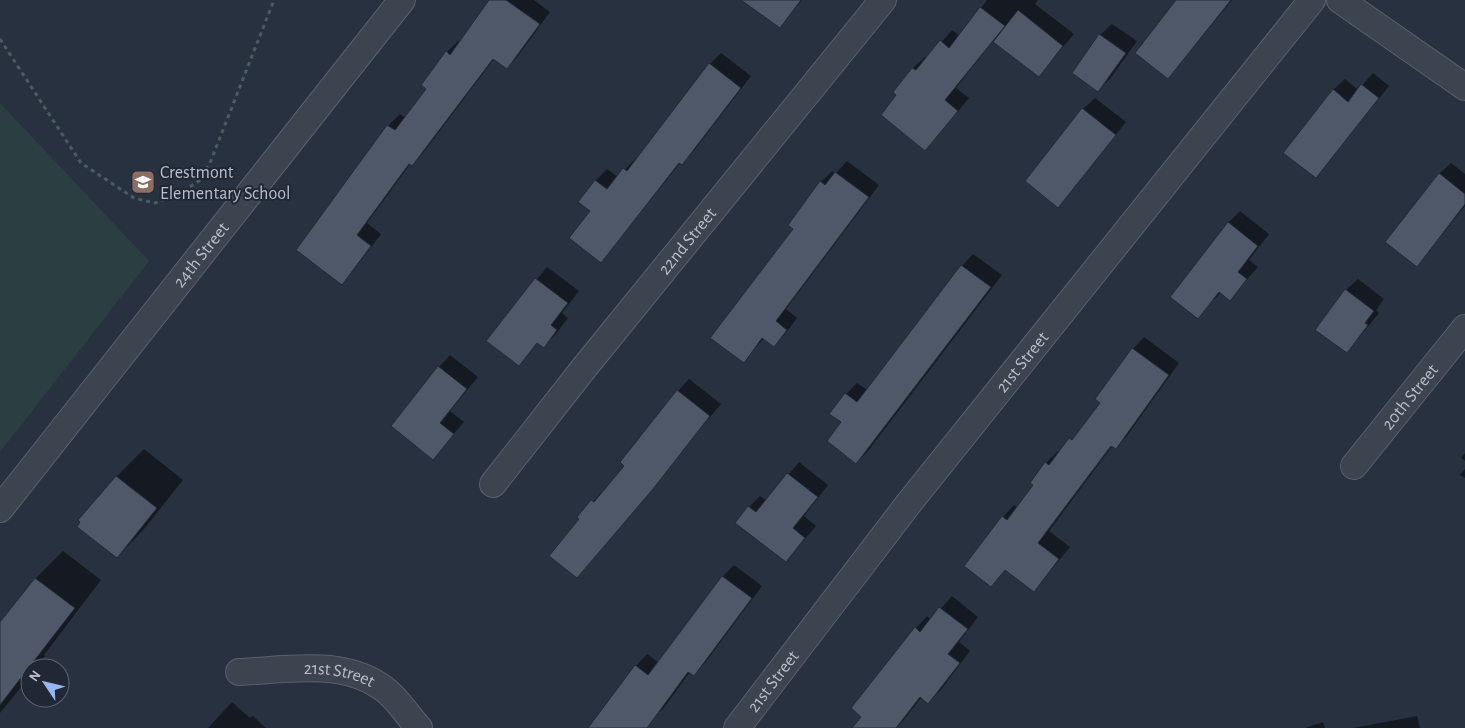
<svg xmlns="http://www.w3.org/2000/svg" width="1465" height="728" font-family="'Alegreya Sans',sans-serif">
<rect width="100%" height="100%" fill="#283140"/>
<path fill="#2b3f42" d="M 0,103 L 149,261 L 0,452 Z"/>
<path fill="#0007" d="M 491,0 L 534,0 L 550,12 L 518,56 L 507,67 L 494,59 L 423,153 L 411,163 L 367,223 L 381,234 L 353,271 L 341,283 L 298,250 L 388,126 L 400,114 L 405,118 L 428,89 L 447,52 L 458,41 L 460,42 Z
M 744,0 L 802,0 L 780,27 Z
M 987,0 L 1038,0 L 1035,4 L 1074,34 L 1039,75 L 994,40 L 956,88 L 969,98 L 925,150 L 895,92 L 913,68 L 925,57 L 927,59 L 952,30 L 960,36 Z
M 1178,0 L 1232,0 L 1168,78 Z
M 1112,24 L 1137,41 L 1110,79 L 1098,90 L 1100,35 Z
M 721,53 L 751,76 L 693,152 L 681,162 L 601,261 L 592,211 L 596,180 L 607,169 L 618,177 L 636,158 L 638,159 L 710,64 Z
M 1373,73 L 1389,86 L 1316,177 L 1333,90 L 1345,79 L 1358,90 Z
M 1095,98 L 1126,122 L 1058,206 L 1083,109 Z
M 847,161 L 879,185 L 786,309 L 797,318 L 785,334 L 774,345 L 764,338 L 744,361 L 795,229 L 821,182 L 832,171 L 836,173 Z
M 1451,163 L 1465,174 L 1465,206 L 1417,265 L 1439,174 Z
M 1240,211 L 1269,234 L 1249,260 L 1258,267 L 1230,299 L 1221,292 L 1198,317 L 1228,223 Z
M 973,254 L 1002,275 L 868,451 L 856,463 L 843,422 L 846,394 L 857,383 L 867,390 L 962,266 Z
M 547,267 L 579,291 L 562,313 L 568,318 L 555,335 L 544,346 L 538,342 L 519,364 L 488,340 Z
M 1358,279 L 1384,299 L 1376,310 L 1379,313 L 1347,352 L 1346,290 Z
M 1144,337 L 1179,363 L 1127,436 L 1116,447 L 1113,445 L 1049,531 L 1070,547 L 1034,591 L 1006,569 L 991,585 L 966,566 L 1003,517 L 1014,505 L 1018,508 L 1035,485 L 1032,483 L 1046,463 L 1058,451 L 1060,453 L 1082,428 L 1101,402 L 1133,349 Z
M 450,355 L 478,377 L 450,411 L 464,422 L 433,458 L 439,367 Z
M 689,379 L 721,404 L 577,577 L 581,518 L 579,517 L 626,465 L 678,391 Z
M 144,449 L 183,480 L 144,529 L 117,557 L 117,476 Z
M 1465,453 L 1465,461 L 1461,458 Z
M 799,462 L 828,485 L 804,516 L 816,526 L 786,561 L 749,507 L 760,496 L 767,501 Z
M 1465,469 L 1465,478 L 1460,475 Z
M 63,551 L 101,580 L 44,655 L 45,656 L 36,668 L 30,668 L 30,676 L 0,713 L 0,625 L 36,578 Z
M 734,565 L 762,586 L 705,663 L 693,674 L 690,672 L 663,709 L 640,728 L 590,728 L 636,666 L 647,654 L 659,663 L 723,576 Z
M 952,596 L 978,617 L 959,642 L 970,651 L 940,691 L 928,702 L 922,697 L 897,728 L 854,728 L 916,628 L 927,616 L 931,620 Z
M 232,702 L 250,718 L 253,716 L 266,728 L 208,728 Z
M 1417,716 L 1420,728 L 1353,728 Z
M 1323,722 L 1325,728 L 1305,728 Z"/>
<path fill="#4f5869" stroke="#232a37" d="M 489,0 L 506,0 L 540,24 L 507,69 L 493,59 L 412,166 L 409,164 L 357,235 L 371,246 L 342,285 L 296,250 L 387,125 L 395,130 L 426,89 L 421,85 L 446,51 L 450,55 Z
M 741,0 L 801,0 L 780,28 Z
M 1176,0 L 1231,0 L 1168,79 L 1135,53 Z
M 980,7 L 1005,26 L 945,100 L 958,111 L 925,151 L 881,115 L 896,95 L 893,92 L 912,68 L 916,70 L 940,40 L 949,48 Z
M 1018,10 L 1063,46 L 1039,77 L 993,42 Z
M 1099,34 L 1126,53 L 1098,92 L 1072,73 Z
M 709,63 L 741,88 L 682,165 L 679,163 L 601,263 L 569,238 L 590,211 L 578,202 L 595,180 L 607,189 L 623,168 L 627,171 Z
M 1361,84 L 1379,98 L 1316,178 L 1283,153 L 1333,89 L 1348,102 Z
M 1082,108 L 1116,135 L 1058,208 L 1025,181 Z
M 835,172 L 869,197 L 776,321 L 787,330 L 774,347 L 762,338 L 744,363 L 710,338 L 793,229 L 788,225 L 820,181 L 825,185 Z
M 1439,173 L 1465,194 L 1465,204 L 1417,267 L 1385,242 Z
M 1228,222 L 1258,246 L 1238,272 L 1247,279 L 1230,301 L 1219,292 L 1198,319 L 1170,297 Z
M 961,265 L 991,287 L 856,464 L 827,441 L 841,422 L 829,414 L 845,393 L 857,402 Z
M 535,278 L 568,303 L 551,325 L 557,330 L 544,348 L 537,343 L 519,366 L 486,341 Z
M 1345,289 L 1374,311 L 1365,323 L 1368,325 L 1347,353 L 1315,330 Z
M 1132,348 L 1169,375 L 1116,449 L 1111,446 L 1038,543 L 1059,559 L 1034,592 L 1005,570 L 991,587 L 964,566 L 1002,516 L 1007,520 L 1033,485 L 1030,483 L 1045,462 L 1049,465 L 1069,438 L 1072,440 L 1100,403 L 1095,399 Z
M 438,366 L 467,389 L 440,423 L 454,434 L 433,460 L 391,426 Z
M 677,390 L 710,416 L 653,489 L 577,578 L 549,556 L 579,519 L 577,517 L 591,500 L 594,502 L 624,466 L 620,462 Z
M 787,473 L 818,497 L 793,528 L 805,538 L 786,562 L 735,523 L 748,506 L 756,512 Z
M 116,476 L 157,508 L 117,558 L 77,527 L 80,522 L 78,520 Z
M 722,576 L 752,598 L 694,676 L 688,672 L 647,728 L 588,728 L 635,665 L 648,675 Z
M 35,578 L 75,608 L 0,705 L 0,622 Z
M 939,607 L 968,629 L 948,654 L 960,663 L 928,704 L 920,697 L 896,728 L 852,728 L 861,717 L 851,708 L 915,627 L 920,632 Z"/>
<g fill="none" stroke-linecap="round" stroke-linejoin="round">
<g stroke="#5a616d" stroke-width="28">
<g id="street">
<path d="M 1340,0 L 1465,87"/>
<path id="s1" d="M 1354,466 L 1465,328"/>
<path id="s2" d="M 493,484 L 584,368 L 883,0"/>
<path id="s3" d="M 0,509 L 402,0"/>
<path id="s4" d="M 239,672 C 289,670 348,657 389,693 C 400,703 409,717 419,728"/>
<path id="s5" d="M 737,728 L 909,503 L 1312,0"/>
</g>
</g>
<path stroke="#4a5c60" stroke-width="3" stroke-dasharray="4 4" stroke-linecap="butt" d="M 0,39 L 81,163 L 134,198 L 155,203 L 177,195 L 199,181 L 210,163 L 274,0"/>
<use href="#street" stroke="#3c4450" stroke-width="26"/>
</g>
<defs>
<g id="school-square" transform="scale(1.25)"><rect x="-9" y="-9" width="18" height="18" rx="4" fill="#8d6e63" stroke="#212835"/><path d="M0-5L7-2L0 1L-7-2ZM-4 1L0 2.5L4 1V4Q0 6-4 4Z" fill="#fff"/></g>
</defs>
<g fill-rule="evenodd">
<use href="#school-square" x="143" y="182"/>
</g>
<g text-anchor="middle" stroke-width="4" stroke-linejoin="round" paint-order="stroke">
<g font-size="18" fill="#b9bfca" stroke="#212835" text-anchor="start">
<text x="160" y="178">Crestmont<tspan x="160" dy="21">Elementary School</tspan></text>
</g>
<g font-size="18" fill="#b9bfca" stroke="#212835">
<text dy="6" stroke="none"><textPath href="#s2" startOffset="311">22nd Street</textPath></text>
<text dy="6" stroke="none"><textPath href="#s3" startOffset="324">24th Street</textPath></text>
<text dy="6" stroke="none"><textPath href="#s5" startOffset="464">21st Street</textPath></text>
<text dy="6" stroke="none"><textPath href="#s1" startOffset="89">20th Street</textPath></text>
<text dy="6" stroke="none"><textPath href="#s4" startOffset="101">21st Street</textPath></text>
<text dy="6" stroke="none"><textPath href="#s5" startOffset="59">21st Street</textPath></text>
</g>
</g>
<g transform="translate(45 683) rotate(305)"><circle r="24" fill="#212835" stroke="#5e6471"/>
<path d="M0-4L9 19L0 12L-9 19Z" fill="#97b6f1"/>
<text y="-8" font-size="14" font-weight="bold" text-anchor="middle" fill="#b9bfca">N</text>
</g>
</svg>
